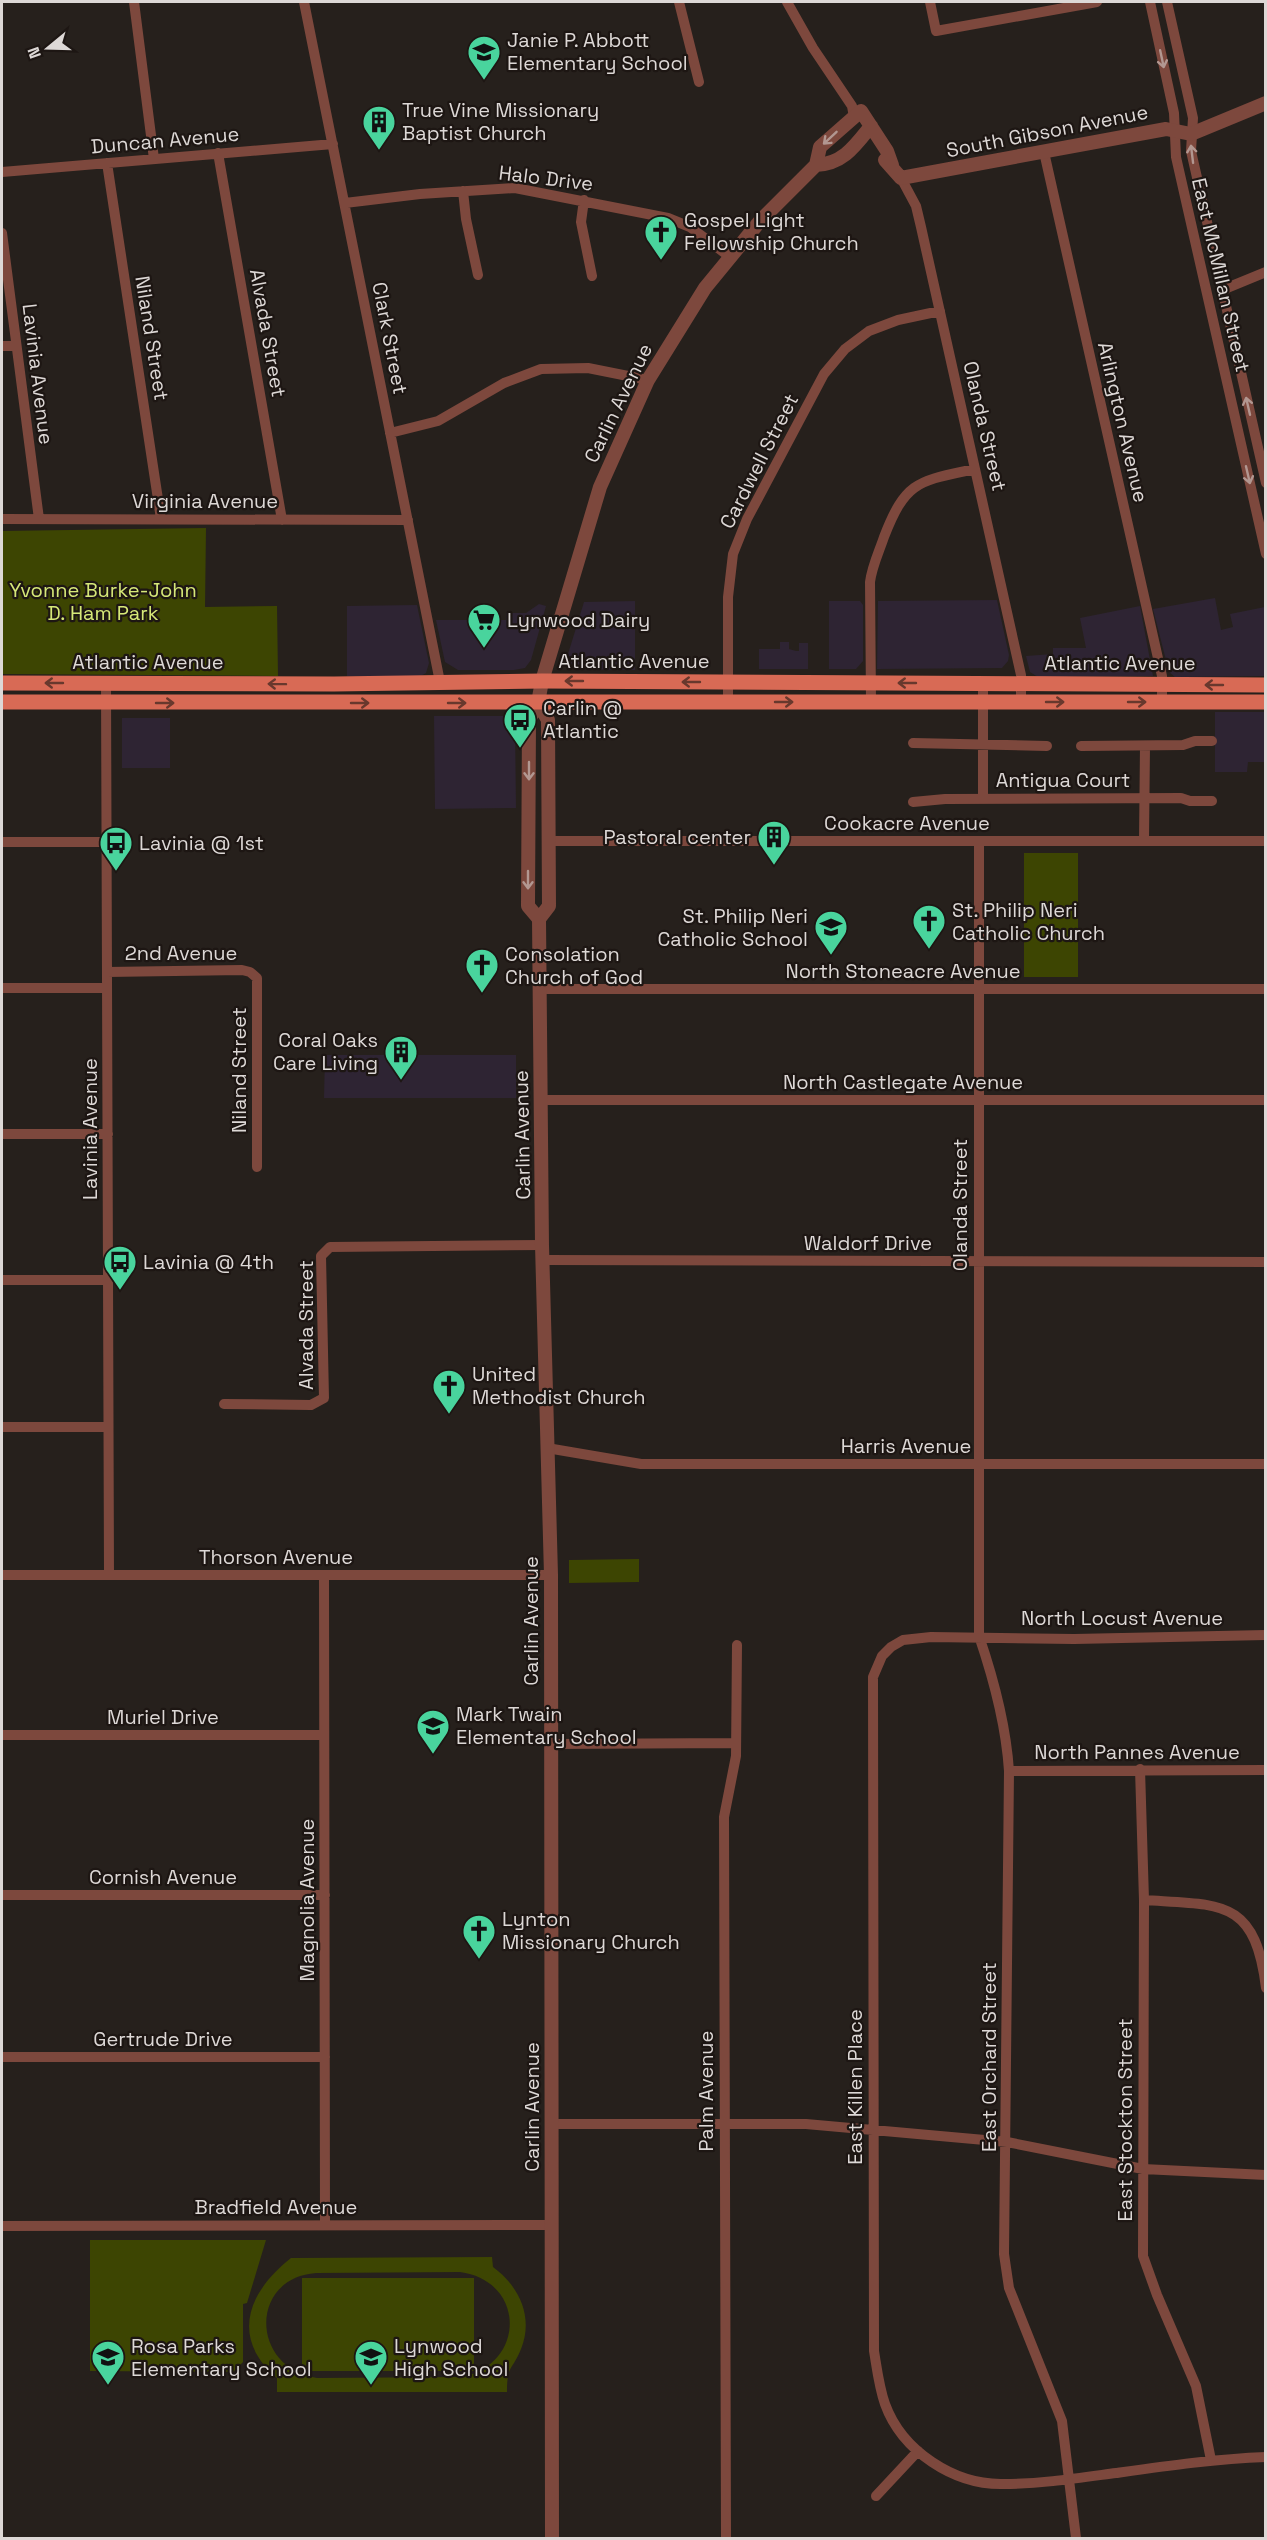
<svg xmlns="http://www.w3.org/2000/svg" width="1267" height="2540" font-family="'Space Grotesk',sans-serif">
<rect width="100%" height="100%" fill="#26201c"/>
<path fill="#2e2433" d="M 1215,598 L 1221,630 L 1233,627 L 1230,614 L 1265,607 L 1265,676 L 1175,677 L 1169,672 L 1153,609 Z
M 997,600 L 1009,655 L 1008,661 L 1002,668 L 877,669 L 878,601 Z
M 635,601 L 635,670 L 578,669 L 572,666 L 568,654 L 584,602 Z
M 829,601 L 860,601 L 863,605 L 863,661 L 856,669 L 829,669 Z
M 539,604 L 546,606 L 531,660 L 525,668 L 514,670 L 458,670 L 445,662 L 436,620 L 506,620 L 506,613 L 526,613 Z
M 417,605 L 429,663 L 426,673 L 419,677 L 347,676 L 347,606 Z
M 1140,606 L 1153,676 L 1038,677 L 1030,672 L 1026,656 L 1053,654 L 1053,648 L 1086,648 L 1080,618 Z
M 780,642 L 789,642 L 789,649 L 796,651 L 799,651 L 799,643 L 808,643 L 808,669 L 759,669 L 759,649 L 780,649 Z
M 1215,712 L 1265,712 L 1265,762 L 1248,762 L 1247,772 L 1215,772 Z
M 434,716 L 507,716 L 515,725 L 516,808 L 435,809 Z
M 122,718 L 170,718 L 170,768 L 122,768 Z
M 325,1055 L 516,1055 L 516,1098 L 324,1098 Z"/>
<path fill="#3d4502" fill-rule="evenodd" d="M 206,528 L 205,607 L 277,606 L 278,676 L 2,674 L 2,531 Z
M 1024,853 L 1078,853 L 1078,977 L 1024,977 Z
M 639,1559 L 639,1582 L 569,1583 L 569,1560 Z
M 90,2240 L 266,2240 L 247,2303 L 243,2304 L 243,2362 L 233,2372 L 90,2371 Z
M 492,2257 L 493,2267 C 519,2286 534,2317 521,2349 C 512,2371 507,2365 507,2392 L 277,2392 L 277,2378 C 229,2337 249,2291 291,2258 ZM 316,2273 L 460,2272 C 526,2281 526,2364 462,2377 L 317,2378 C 250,2368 249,2278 316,2273 Z
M 302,2278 L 474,2278 L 474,2371 L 302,2371 Z"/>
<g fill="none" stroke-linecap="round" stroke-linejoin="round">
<path stroke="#7d483d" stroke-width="10" d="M 134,2 L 154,159
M 304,2 L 440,682
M 679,2 L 699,82
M 787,2 L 813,48 L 852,106 L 854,117
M 930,2 L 936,31 L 1097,2
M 1150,2 L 1174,113 L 1176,157 L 1266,554
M 1167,2 L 1193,118 L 1191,151 L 1266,483
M 1044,152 L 1162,676 L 1162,702
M 218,153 L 282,520
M 107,163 L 161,519
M 2,172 L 333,144
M 901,178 L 916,206 L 921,227 L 1021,675 L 1021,702
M 463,191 L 466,219 L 478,275
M 584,200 L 581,222 L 592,276
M 345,203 L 420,194 L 515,188 L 668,218 L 690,227 L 730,257
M 2,233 L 39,519
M 1222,290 L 1266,272
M 2,346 L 16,346
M 390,433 L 438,421 L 504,383 L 541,369 L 588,368 L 648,380
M 2,519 L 408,520
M 106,683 L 109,1575
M 983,684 L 983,799
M 728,702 L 728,597 L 733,554 L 747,519 L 824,374 L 845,349 L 869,331 L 898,320 L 940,311
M 871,702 L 870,582 C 872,566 879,552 884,537 C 906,480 919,481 975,469
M 913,743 L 1047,746
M 1081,746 L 1183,745 L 1195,741 L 1212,741
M 913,802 L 945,799 L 1181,798 L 1190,801 L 1212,801
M 549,841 L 1266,841
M 979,841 L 979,1636 C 994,1680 1006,1724 1009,1771 L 1004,2254 L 1009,2288 L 1062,2421 L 1076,2538
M 1144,841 L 1145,746
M 2,842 L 107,842
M 107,972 L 242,970 L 250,972 L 257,978 L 257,1167
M 2,988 L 107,988
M 540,989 L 1266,989
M 541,1100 L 1266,1100
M 2,1134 L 108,1134
M 543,1260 L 1266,1262
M 2,1280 L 108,1280
M 224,1404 L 311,1405 L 324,1398 L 321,1256 L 330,1247 L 542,1245
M 2,1427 L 108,1427
M 547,1448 L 641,1464 L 1266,1464
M 2,1575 L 551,1575
M 324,1575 L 325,2225
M 1266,1635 L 1074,1639 L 931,1637 L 903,1640 L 891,1647 L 882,1656 L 873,1677 L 874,2351 C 877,2369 879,2387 885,2404 C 902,2451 954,2485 1003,2484 C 1041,2484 1079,2478 1116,2473 C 1166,2466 1215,2459 1266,2457
M 2,1735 L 324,1735
M 551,1744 L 736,1743
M 1140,1769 L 1144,1900 L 1143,2256 L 1157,2295 L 1196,2386 L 1211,2460
M 1009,1771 L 1266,1770
M 2,1895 L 325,1895
M 1144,1900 C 1221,1905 1255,1898 1266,1988
M 2,2057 L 325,2057
M 551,2124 L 806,2124 L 1007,2142 L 1143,2169 L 1266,2175
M 2,2226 L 551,2225
M 876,2496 L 918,2451
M 726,2538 L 724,1817 L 736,1756 L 737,1645"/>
<path stroke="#7d483d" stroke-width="14" d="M 885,160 L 901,178 L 1166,129 L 1191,134 L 1266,103
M 816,165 C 843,164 855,146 871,126
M 538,703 L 548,720 L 549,906 L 539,919 L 542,1245 L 551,1575 L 552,2538
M 539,919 L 528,906 L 529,720 L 538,703 L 542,681 L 600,487 L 648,380 L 705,288 L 760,221 L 816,165 L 820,147 L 861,111 L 887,151 L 892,165"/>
<path stroke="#d86a55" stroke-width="15" d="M 2,683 L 334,684 L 542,681 L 1266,685
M 2,702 L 1266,702"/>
</g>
<defs><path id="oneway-shaft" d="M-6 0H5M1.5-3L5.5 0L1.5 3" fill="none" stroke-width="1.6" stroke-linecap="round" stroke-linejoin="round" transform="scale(1.5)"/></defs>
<g stroke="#b29791">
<use href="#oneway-shaft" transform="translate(1162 59) rotate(78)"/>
<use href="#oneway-shaft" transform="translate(830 138) rotate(137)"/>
<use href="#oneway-shaft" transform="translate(1192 154) rotate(-97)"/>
<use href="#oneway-shaft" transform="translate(1248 406) rotate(-103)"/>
<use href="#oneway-shaft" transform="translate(1248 475) rotate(77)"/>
<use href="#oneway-shaft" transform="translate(529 771) rotate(90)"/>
<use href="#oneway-shaft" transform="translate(528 880) rotate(90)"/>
</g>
<g stroke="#68382d">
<use href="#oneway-shaft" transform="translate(574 681) rotate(-180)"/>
<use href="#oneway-shaft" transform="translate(691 682) rotate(-180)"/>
<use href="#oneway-shaft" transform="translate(54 683) rotate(180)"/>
<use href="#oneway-shaft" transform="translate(907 683) rotate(-180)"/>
<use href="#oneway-shaft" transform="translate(277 684) rotate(-179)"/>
<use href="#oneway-shaft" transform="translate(1214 685) rotate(-180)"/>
<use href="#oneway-shaft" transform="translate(784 702)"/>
<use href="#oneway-shaft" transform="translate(1055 702)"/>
<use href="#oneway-shaft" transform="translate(1137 702)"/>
<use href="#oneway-shaft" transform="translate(165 703)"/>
<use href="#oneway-shaft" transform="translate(360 703)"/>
<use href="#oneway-shaft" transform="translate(457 703)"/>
</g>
<defs>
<g id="school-pin" transform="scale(1.725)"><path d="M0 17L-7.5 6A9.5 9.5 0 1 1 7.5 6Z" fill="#49d49d" stroke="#1d1613"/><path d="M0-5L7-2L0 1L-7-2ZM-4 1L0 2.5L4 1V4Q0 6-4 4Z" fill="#111"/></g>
<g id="building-pin" transform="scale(1.725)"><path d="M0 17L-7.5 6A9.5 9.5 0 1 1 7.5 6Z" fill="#49d49d" stroke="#1d1613"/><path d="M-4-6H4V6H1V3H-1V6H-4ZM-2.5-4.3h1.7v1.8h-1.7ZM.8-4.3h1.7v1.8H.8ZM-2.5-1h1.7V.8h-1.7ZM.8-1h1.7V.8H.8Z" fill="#111"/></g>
<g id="church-pin" transform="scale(1.725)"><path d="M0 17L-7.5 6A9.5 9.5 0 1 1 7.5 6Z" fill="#49d49d" stroke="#1d1613"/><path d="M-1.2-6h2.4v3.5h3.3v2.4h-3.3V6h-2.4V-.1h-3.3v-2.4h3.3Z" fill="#111"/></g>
<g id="supermarket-pin" transform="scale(1.725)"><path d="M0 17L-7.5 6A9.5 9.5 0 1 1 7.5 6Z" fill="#49d49d" stroke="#1d1613"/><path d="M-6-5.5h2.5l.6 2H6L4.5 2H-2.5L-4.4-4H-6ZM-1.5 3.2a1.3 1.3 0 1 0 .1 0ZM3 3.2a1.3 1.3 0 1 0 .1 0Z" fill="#111"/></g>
<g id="bus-pin" transform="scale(1.725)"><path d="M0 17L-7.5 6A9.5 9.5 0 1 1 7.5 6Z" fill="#49d49d" stroke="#1d1613"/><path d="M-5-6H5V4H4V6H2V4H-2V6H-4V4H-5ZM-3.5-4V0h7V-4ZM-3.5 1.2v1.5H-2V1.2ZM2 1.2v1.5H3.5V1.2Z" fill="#111"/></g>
</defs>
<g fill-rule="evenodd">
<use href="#school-pin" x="484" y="52"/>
<use href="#building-pin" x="379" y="122"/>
<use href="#church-pin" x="661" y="232"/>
<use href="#supermarket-pin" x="484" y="620"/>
<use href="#bus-pin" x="520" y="720"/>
<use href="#building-pin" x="774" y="837"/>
<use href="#bus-pin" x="116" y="843"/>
<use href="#church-pin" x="929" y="921"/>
<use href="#school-pin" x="831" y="927"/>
<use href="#church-pin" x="482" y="965"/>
<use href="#building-pin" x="401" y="1052"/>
<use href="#bus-pin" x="120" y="1262"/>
<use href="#church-pin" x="449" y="1386"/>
<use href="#school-pin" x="433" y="1726"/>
<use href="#church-pin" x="479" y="1931"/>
<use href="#school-pin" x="108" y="2357"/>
<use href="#school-pin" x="371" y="2357"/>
</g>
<g text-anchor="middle" stroke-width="4.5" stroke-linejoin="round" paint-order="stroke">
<g font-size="20" fill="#ddd8d6" stroke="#1d1613" text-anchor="start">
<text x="507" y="47">Janie P. Abbott<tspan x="507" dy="23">Elementary School</tspan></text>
<text x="402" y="117">True Vine Missionary<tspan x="402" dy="23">Baptist Church</tspan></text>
<text x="684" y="227">Gospel Light<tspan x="684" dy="23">Fellowship Church</tspan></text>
<text x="507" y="627">Lynwood Dairy</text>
<text x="543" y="715">Carlin @<tspan x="543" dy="23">Atlantic</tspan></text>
<text x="751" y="844" text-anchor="end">Pastoral center</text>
<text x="139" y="850">Lavinia @ 1st</text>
<text x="952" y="917">St. Philip Neri<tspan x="952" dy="23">Catholic Church</tspan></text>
<text x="808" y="923" text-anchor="end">St. Philip Neri<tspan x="808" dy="23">Catholic School</tspan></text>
<text x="505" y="961">Consolation<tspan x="505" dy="23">Church of God</tspan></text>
<text x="378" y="1047" text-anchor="end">Coral Oaks<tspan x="378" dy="23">Care Living</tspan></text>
<text x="143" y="1269">Lavinia @ 4th</text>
<text x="472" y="1381">United<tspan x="472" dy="23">Methodist Church</tspan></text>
<text x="456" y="1721">Mark Twain<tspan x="456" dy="23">Elementary School</tspan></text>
<text x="502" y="1926">Lynton<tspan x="502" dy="23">Missionary Church</tspan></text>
<text x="131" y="2353">Rosa Parks<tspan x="131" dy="23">Elementary School</tspan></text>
<text x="394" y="2353">Lynwood<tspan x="394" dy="23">High School</tspan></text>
</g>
<g font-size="20" fill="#ddd8d6" stroke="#1d1613">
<text transform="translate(1047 131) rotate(-11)" y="7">South Gibson Avenue</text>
<text transform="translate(165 140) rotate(-5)" y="7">Duncan Avenue</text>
<text transform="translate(546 178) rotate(7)" y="7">Halo Drive</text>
<text transform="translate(1221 275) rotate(77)" y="7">East McMillan Street</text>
<text transform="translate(268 333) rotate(80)" y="7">Alvada Street</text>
<text transform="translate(152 338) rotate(81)" y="7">Niland Street</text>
<text transform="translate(390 338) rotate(79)" y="7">Clark Street</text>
<text transform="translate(38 374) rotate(83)" y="7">Lavinia Avenue</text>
<text transform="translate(618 403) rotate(-64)" y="7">Carlin Avenue</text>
<text transform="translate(1123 422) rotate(77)" y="7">Arlington Avenue</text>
<text transform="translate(985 426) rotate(77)" y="7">Olanda Street</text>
<text transform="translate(759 461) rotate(-63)" y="7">Cardwell Street</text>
<text x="205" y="508">Virginia Avenue</text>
<text x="634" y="668">Atlantic Avenue</text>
<text x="148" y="669">Atlantic Avenue</text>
<text x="1120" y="670">Atlantic Avenue</text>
<text x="1063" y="787">Antigua Court</text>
<text x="907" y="830">Cookacre Avenue</text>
<text x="181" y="960">2nd Avenue</text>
<text x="903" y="978">North Stoneacre Avenue</text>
<text transform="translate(239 1070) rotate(-90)" y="7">Niland Street</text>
<text x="903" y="1089">North Castlegate Avenue</text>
<text transform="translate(90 1129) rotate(-90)" y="7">Lavinia Avenue</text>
<text transform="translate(522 1135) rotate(-91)" y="7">Carlin Avenue</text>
<text transform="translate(960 1205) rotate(-90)" y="7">Olanda Street</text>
<text x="868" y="1250">Waldorf Drive</text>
<text transform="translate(306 1325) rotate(-90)" y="7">Alvada Street</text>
<text x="906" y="1453">Harris Avenue</text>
<text x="276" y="1564">Thorson Avenue</text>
<text x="1122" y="1625">North Locust Avenue</text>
<text transform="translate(531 1621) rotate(-90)" y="7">Carlin Avenue</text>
<text x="163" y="1724">Muriel Drive</text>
<text x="1137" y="1759">North Pannes Avenue</text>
<text x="163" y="1884">Cornish Avenue</text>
<text transform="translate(307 1900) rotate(-90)" y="7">Magnolia Avenue</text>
<text x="163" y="2046">Gertrude Drive</text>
<text transform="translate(989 2057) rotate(-90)" y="7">East Orchard Street</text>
<text transform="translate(855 2087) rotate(-90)" y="7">East Killen Place</text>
<text transform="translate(706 2091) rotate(-90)" y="7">Palm Avenue</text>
<text transform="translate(532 2107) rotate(-90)" y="7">Carlin Avenue</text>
<text transform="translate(1125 2120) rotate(-90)" y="7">East Stockton Street</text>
<text x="276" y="2214">Bradfield Avenue</text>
</g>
<g font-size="20" fill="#d6e878" stroke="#1d1613">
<text x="103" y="597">Yvonne Burke-John<tspan x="103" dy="23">D. Ham Park</tspan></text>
</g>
</g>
<rect width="1267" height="2540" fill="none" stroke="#ddd8d6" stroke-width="6"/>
<g transform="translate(48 48) rotate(251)" stroke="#1d1613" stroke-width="4.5" paint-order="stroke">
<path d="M0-4.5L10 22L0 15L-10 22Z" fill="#ddd8d6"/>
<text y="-9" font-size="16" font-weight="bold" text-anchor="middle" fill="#ddd8d6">N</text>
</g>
</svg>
